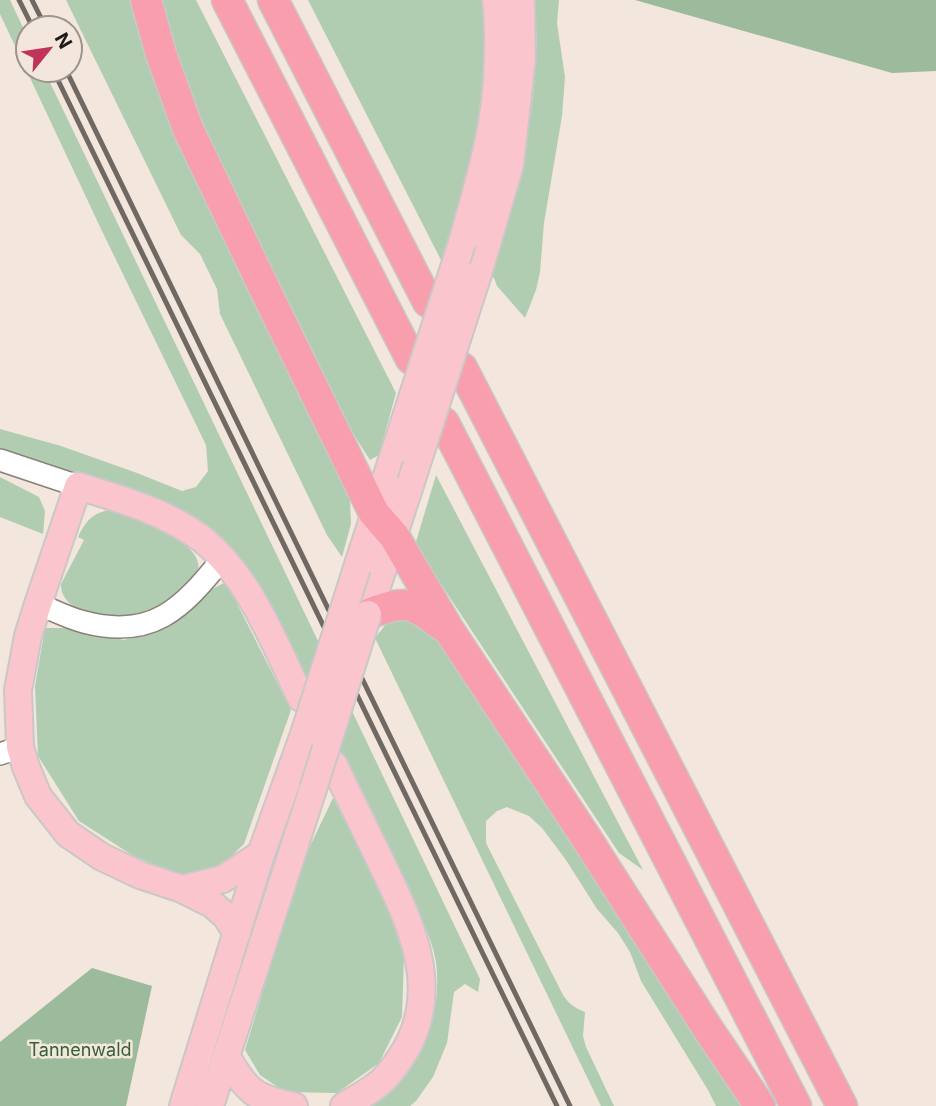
<svg xmlns="http://www.w3.org/2000/svg" width="936" height="1106" font-family="Inter,sans-serif">
<rect width="100%" height="100%" fill="#f2e6dd"/>
<path fill="#b1cdb1" d="M 0,0 L 10,0 L 28,38 L 28,70 L 44,70 L 319,643 L 306,681 L 279,625 L 152,498 L 0,448 L 0,429 L 61,446 L 137,473 L 182,491 L 196,487 L 208,471 L 206,445 L 102,231 L 0,14 Z
M 66,0 L 130,0 L 140,39 L 156,82 L 343,477 L 350,500 L 351,524 L 342,557 L 327,535 L 220,314 L 217,289 L 200,254 L 181,235 Z
M 162,0 L 196,0 L 396,393 L 379,455 L 370,460 L 354,435 L 205,132 C 187,89 170,46 162,0 Z
M 308,0 L 482,0 C 492,92 469,174 441,260 Z
M 535,0 L 559,0 L 557,23 L 565,77 L 562,116 L 544,223 L 540,272 L 536,290 L 525,318 L 497,286 L 494,278 L 490,276 C 520,185 542,97 535,0 Z
M 436,475 L 643,870 L 619,853 L 415,545 Z
M 0,477 L 39,497 L 45,511 L 43,534 L 0,517 Z
M 110,510 C 131,516 206,541 198,571 C 196,577 189,583 185,588 C 175,600 158,615 141,617 C 132,619 107,620 98,617 C 82,613 60,603 61,584 L 84,540 L 78,537 C 86,521 92,513 110,510 Z
M 226,582 L 291,710 L 244,844 L 220,867 L 181,876 L 132,855 L 79,821 L 38,756 L 35,686 L 45,628 L 64,628 L 124,640 L 173,623 L 210,590 Z
M 396,618 L 420,623 L 438,641 L 457,667 L 511,746 L 743,1106 L 716,1106 L 708,1090 L 641,981 L 630,952 L 618,933 L 597,909 L 566,860 L 542,828 L 529,816 L 507,807 L 497,811 L 486,821 L 486,843 L 563,995 C 569,1004 575,1008 585,1012 L 583,1036 L 586,1047 L 614,1106 L 601,1106 L 375,638 L 387,623 Z
M 351,709 L 480,979 L 478,992 L 465,984 L 454,992 L 447,1043 L 433,1077 L 416,1101 L 410,1106 L 372,1106 C 420,1078 443,1016 436,962 C 431,933 414,904 401,878 C 380,835 359,792 338,748 Z
M 333,798 L 383,894 L 404,957 L 402,1017 L 379,1063 L 337,1093 L 285,1092 L 260,1075 L 245,1050 L 302,863 Z"/>
<path fill="#9cba9c" d="M 635,0 L 936,0 L 936,71 L 892,73 Z
M 92,968 L 152,986 L 126,1106 L 0,1106 L 0,1042 Z"/>
<g fill="none" stroke-linecap="round" stroke-linejoin="round">
<g stroke="#8b8179" stroke-width="24">
<path id="minor" d="M 0,460 L 78,486
M 38,604 C 53,610 68,618 84,622 C 152,640 182,609 222,559
M 0,754 L 20,747"/>
</g>
<g stroke="#c9c8c7" stroke-width="30">
<path id="major" d="M 462,243 C 473,203 485,164 492,123 C 498,86 500,38 496,0
M 478,274 L 510,165 L 522,59 L 521,0
M 357,568 L 395,451
M 368,614 L 411,482
M 334,765 C 349,797 365,829 381,862 C 409,920 442,986 406,1049 C 400,1059 393,1070 384,1079 C 373,1090 357,1098 344,1106
M 182,889 L 223,879 L 261,854
M 237,934 L 226,916 L 212,904 L 182,889 L 140,875 L 102,857 L 68,834 L 38,796 L 26,767 L 20,747 L 18,690 L 28,636 L 38,604 L 78,486 C 121,499 166,512 202,539 C 250,577 275,645 301,698
M 226,1056 C 248,1091 252,1098 294,1106
M 183,1106 L 261,854 L 304,734
M 210,1106 L 313,789"/>
</g>
<g stroke="#c9c8c7" stroke-width="33">
<path id="highway" d="M 146,0 L 161,54 L 188,129 L 269,298 L 374,513 L 394,536 L 449,630 L 585,836 L 708,1029 L 760,1106
M 227,0 L 411,359
M 273,0 L 428,302
M 462,368 L 842,1106
M 444,423 L 796,1106
M 368,614 C 407,600 410,601 443,626"/>
</g>
<use href="#minor" stroke="#fff" stroke-width="21"/>
<use href="#major" stroke="#fbc5ce" stroke-width="26"/>
<use href="#highway" stroke="#f89ead" stroke-width="30"/>
<path stroke="#6f6863" stroke-width="5" d="M 19,0 L 33,28
M 32,0 L 46,28
M 53,70 L 557,1106
M 66,70 L 570,1106"/>
<g stroke="#c9c8c7" stroke-width="30" stroke-linecap="butt">
<path id="major-bridge" d="M 395,451 L 462,243
M 411,482 L 478,274
M 304,734 L 357,568
M 313,789 L 368,614"/>
</g>
<use href="#major-bridge" stroke="#fbc5ce" stroke-width="26"/>
</g>
<g text-anchor="middle" stroke-width="5" stroke-linejoin="round" paint-order="stroke">
<g font-size="18" fill="#346036" stroke="#f2e6dd">
<text x="80" y="1056">Tannenwald</text>
</g>
</g>
<g transform="translate(49 49) rotate(60)"><circle r="33" fill="#f2e6dd" stroke="#9d948e" stroke-width="2"/>
<path d="M0-5L12 26L0 18L-12 26Z" fill="#c23359"/>
<text y="-10" font-size="19" font-weight="bold" text-anchor="middle" fill="#1e1a17">N</text>
</g>
</svg>
